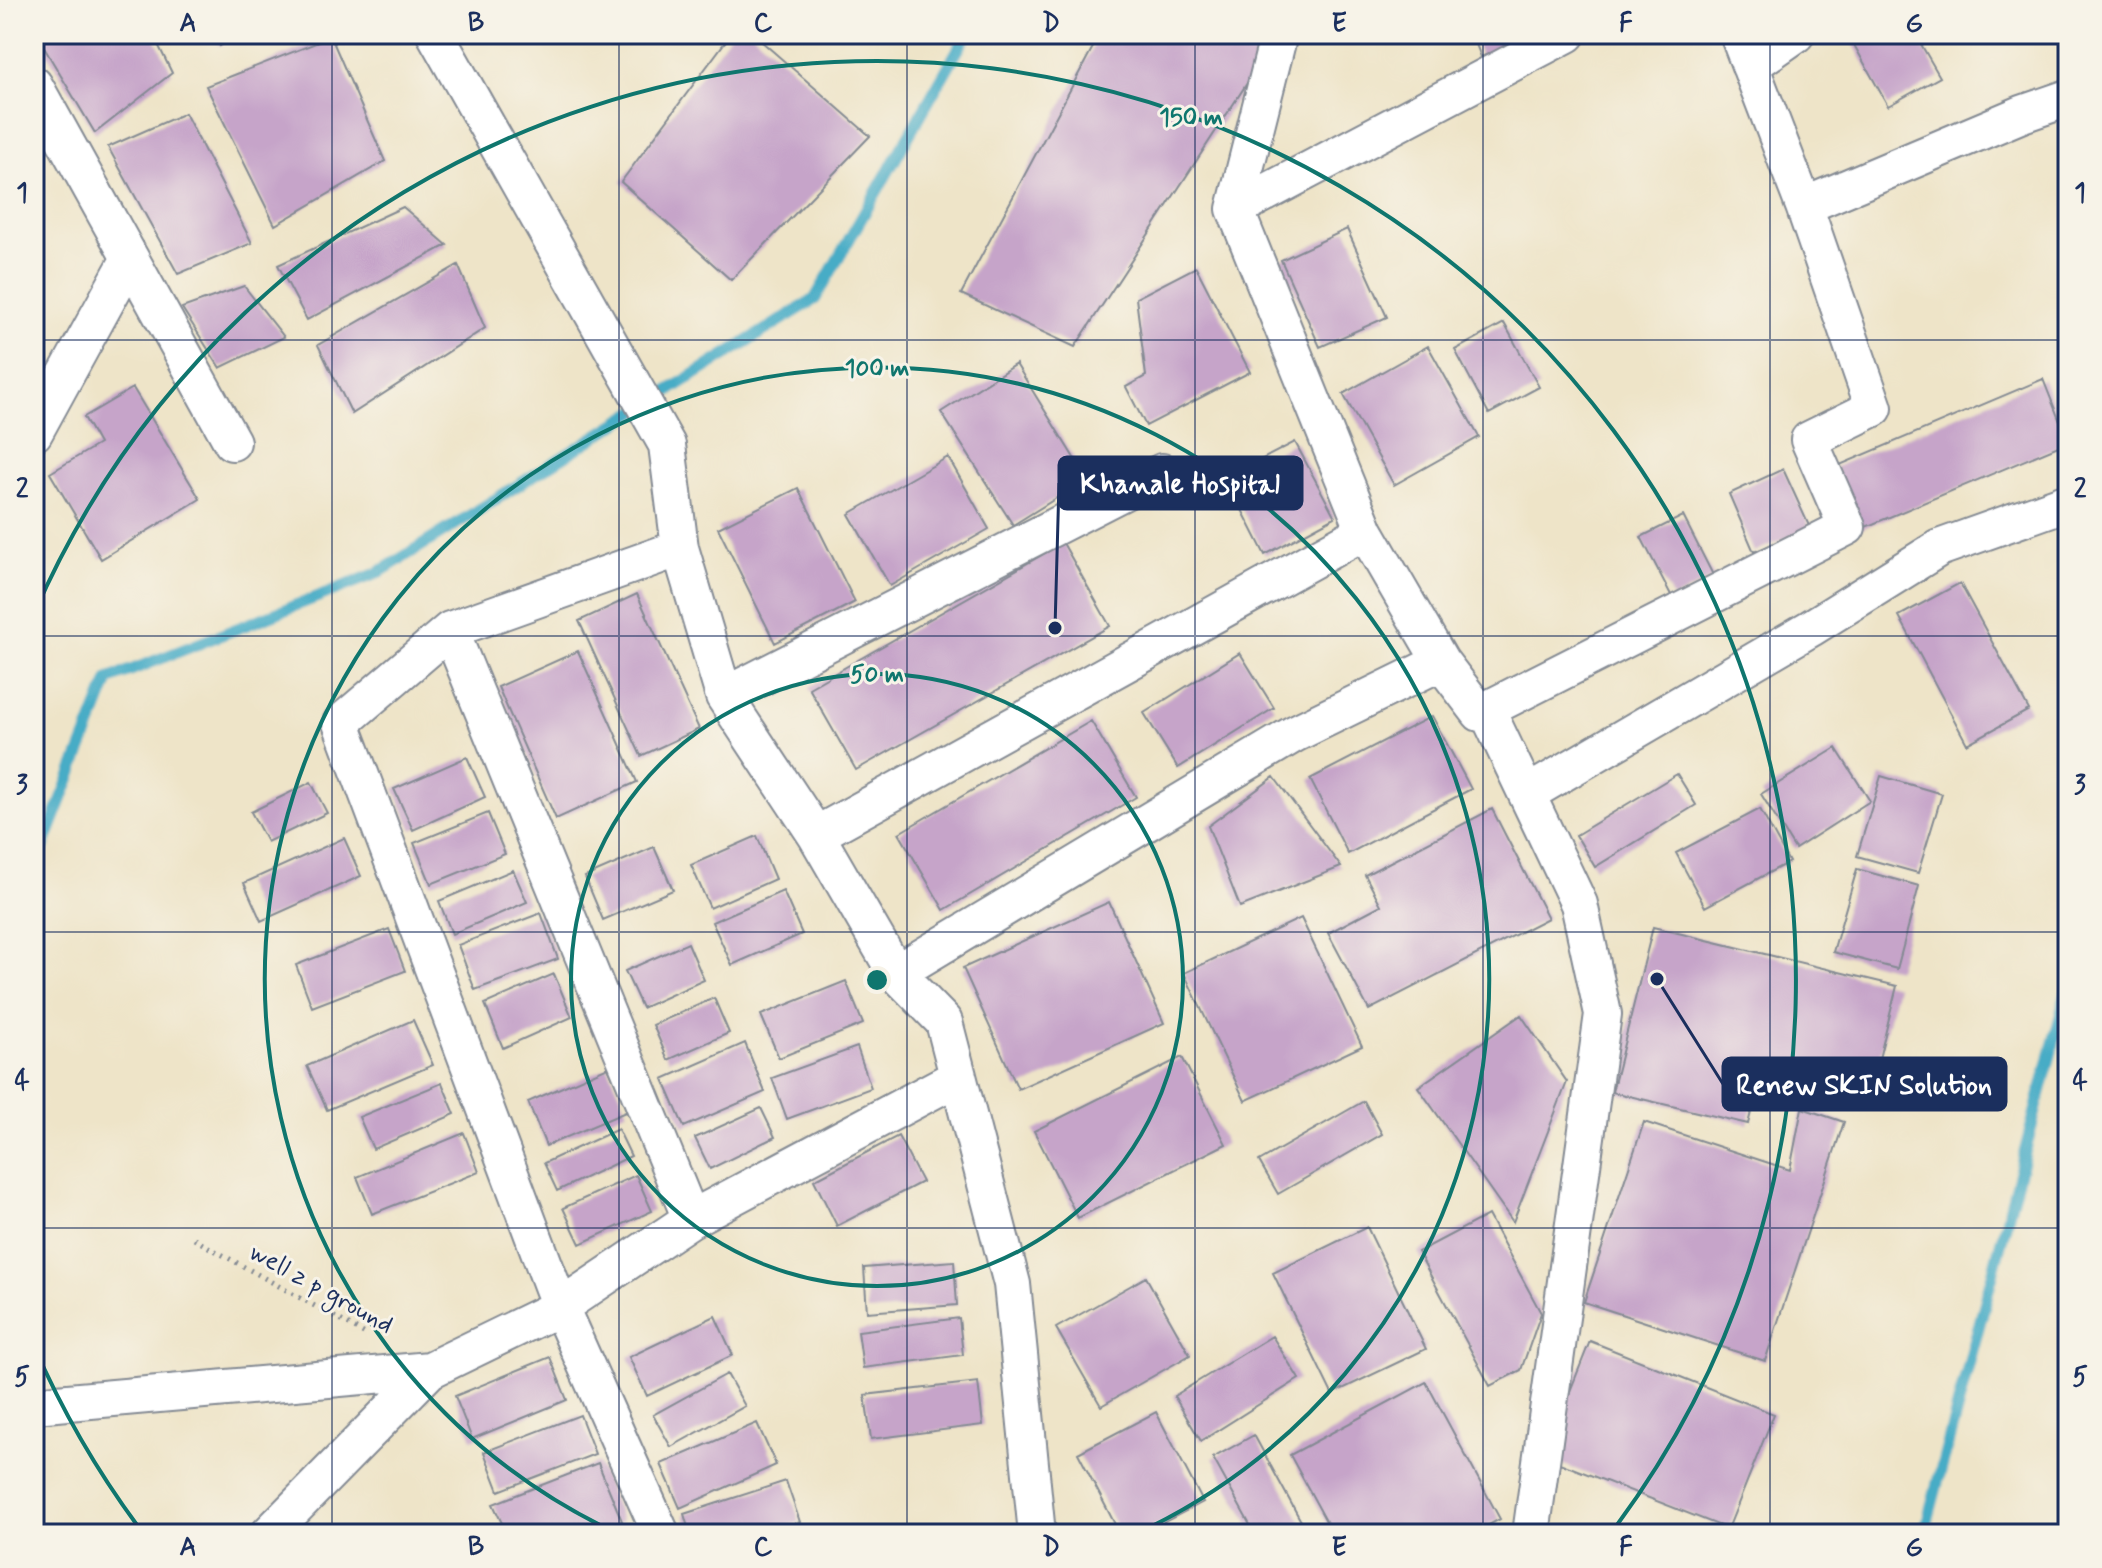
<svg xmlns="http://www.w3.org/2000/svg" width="2102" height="1568" font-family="Mynerve,sans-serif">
<rect width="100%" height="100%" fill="#f7f3e8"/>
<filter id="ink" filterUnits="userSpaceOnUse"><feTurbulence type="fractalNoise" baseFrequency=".0125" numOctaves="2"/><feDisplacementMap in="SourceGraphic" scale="16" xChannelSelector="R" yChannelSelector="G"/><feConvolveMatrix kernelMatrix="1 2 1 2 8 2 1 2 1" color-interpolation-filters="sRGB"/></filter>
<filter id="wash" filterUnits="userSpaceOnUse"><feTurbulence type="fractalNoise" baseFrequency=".006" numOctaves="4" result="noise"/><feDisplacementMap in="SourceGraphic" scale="32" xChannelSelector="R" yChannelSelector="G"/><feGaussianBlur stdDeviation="1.8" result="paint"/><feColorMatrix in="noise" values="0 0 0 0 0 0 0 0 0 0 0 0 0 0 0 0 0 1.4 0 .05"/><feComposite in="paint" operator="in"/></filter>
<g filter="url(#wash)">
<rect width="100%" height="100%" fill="#eee4c8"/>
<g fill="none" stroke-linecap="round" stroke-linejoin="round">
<path stroke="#47acc6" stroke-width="12" d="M 34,870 L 109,679 L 378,573 L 815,299 L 967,34
M 1924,1534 L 2068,988"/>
</g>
<g id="blocks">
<path fill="#c6a4c9" d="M 36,34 L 153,34 L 172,73 L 95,133 Z
M 213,34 L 235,34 L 220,46 Z
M 731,34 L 753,34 L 870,136 L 731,280 L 621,182 Z
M 1100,34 L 1279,34 L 1075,347 L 961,294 Z
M 1472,34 L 1537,34 L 1481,57 Z
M 1848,34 L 1915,34 L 1940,77 L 1888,106 Z
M 331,37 L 385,161 L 275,225 L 206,86 Z
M 185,113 L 252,243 L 178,274 L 108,147 Z
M 403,207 L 447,245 L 307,320 L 278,265 Z
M 1347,229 L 1387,317 L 1320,347 L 1281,260 Z
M 458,265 L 485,328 L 352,414 L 318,345 Z
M 1196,267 L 1250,372 L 1146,426 L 1126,387 L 1146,376 L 1136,298 Z
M 244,286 L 284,337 L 220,368 L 182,308 Z
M 1504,323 L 1539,387 L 1489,414 L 1455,350 Z
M 1428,346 L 1479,437 L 1394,485 L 1343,394 Z
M 1016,364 L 1087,479 L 1013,525 L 941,412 Z
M 2043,379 L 2068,442 L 1861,529 L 1835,467 Z
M 133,388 L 200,499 L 101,559 L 50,473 L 99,444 L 84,417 Z
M 1295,442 L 1335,517 L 1265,555 L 1226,478 Z
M 948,457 L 989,529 L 890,586 L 849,514 Z
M 1783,469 L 1810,528 L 1754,552 L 1729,494 Z
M 798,488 L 855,602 L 775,643 L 718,528 Z
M 1683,516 L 1714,577 L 1673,599 L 1641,537 Z
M 1063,543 L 1110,626 L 856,770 L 809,688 Z
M 1960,583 L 2029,710 L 1967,744 L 1899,616 Z
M 637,594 L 699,729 L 641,756 L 579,621 Z
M 578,651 L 637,782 L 556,819 L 498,687 Z
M 1240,653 L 1274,708 L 1178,768 L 1144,713 Z
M 1432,716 L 1471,789 L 1348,854 L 1310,779 Z
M 1091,721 L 1136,797 L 944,910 L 899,833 Z
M 1836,748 L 1870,801 L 1795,849 L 1761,794 Z
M 467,757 L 485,797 L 413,830 L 394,789 Z
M 1677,774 L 1696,805 L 1595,867 L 1576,835 Z
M 1881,776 L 1942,794 L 1918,873 L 1857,856 Z
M 1274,777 L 1341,867 L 1240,907 L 1208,826 Z
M 311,782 L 327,813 L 267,842 L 251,812 Z
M 1492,809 L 1548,918 L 1369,1010 L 1328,933 L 1381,905 L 1365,875 Z
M 1760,809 L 1789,862 L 1705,907 L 1676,853 Z
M 488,813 L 505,854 L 431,884 L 414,843 Z
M 757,836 L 775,879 L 710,908 L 691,865 Z
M 344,838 L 361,876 L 261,921 L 244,883 Z
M 654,847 L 673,890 L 603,920 L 585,877 Z
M 1857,869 L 1919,886 L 1897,969 L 1833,952 Z
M 513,870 L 527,902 L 452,934 L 439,901 Z
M 783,891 L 802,934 L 732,965 L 712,922 Z
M 1109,902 L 1164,1023 L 1018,1089 L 963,968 Z
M 541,913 L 558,959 L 475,990 L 458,945 Z
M 1301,918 L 1362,1046 L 1245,1101 L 1184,973 Z
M 1653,927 L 1897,986 L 1872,1087 L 1764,1061 L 1748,1124 L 1612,1092 Z
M 389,929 L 405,971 L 312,1007 L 296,965 Z
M 688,943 L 704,980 L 642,1008 L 625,971 Z
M 554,974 L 572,1017 L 503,1048 L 485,1004 Z
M 846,981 L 863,1024 L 779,1058 L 761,1015 Z
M 714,998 L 729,1033 L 668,1060 L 653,1025 Z
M 1521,1015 L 1567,1082 L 1513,1222 L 1418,1087 Z
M 413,1020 L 433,1065 L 327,1110 L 307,1066 Z
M 745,1043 L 765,1092 L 684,1127 L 663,1079 Z
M 857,1047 L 871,1088 L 787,1119 L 772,1078 Z
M 1182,1057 L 1226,1144 L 1078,1218 L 1034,1131 Z
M 608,1067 L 628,1111 L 546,1146 L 528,1102 Z
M 442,1083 L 455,1114 L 373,1149 L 359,1117 Z
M 1364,1101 L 1382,1134 L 1278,1194 L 1259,1161 Z
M 761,1108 L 775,1137 L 710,1169 L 695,1138 Z
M 1802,1108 L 1844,1122 L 1765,1361 L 1584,1302 L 1644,1122 L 1790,1170 Z
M 618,1129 L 631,1156 L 557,1191 L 544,1163 Z
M 464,1133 L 479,1172 L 372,1214 L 357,1177 Z
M 898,1136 L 922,1182 L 837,1226 L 814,1180 Z
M 636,1175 L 652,1211 L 580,1244 L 563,1208 Z
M 1488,1215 L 1541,1313 L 1521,1370 L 1490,1386 L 1418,1252 Z
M 1367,1227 L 1426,1349 L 1332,1394 L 1273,1273 Z
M 954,1261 L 957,1305 L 867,1312 L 864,1268 Z
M 1146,1277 L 1190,1355 L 1101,1406 L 1056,1328 Z
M 715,1316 L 733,1355 L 647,1396 L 629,1357 Z
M 959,1318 L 963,1355 L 863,1368 L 858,1331 Z
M 1272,1336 L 1299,1379 L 1201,1441 L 1174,1396 Z
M 1590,1341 L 1774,1414 L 1728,1529 L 1544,1457 Z
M 550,1357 L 567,1400 L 472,1439 L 455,1396 Z
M 727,1374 L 745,1406 L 671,1447 L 653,1415 Z
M 978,1382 L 983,1425 L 871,1439 L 865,1395 Z
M 1426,1382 L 1500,1519 L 1472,1534 L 1333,1534 L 1290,1455 Z
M 1156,1412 L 1203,1502 L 1141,1534 L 1120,1534 L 1078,1453 Z
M 580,1415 L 595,1454 L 499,1491 L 484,1452 Z
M 757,1423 L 776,1465 L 680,1508 L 661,1464 Z
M 1254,1435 L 1308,1534 L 1255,1534 L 1213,1458 Z
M 598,1463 L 622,1521 L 593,1534 L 507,1534 L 493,1504 Z
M 786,1481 L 800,1522 L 762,1534 L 690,1534 L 684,1514 Z"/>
</g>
</g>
<g filter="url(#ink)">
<use href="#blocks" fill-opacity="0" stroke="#848a93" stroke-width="2"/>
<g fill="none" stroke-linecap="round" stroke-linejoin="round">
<g stroke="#848a93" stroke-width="40">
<path id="minor" d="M 435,34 L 667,445 L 680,548 L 724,696 L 816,835 L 896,973 L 944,1022 L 1012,1284 L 1037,1534
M 1279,34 L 1235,209 L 1365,531 L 1441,662 L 1480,713 L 1488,713 L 1579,904 L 1603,1014 L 1531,1534
M 1750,66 L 1796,34
M 34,85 L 232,442
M 1804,206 L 2022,114 L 2068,98
M 1235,209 L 1567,34
M 34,433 L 130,258
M 450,630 L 691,1219
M 724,696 L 1162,472
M 1480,713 L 1847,527 L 1809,440 L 1874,408 L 1804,206 L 1738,34
M 1527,794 L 1811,628 L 1939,548 L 2068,502
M 816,835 L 1365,531
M 896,973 L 1294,734 L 1441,662
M 34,1405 L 430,1370
M 269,1534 L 430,1370 L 560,1307 L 691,1219 L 958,1077
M 661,1534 L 560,1307 L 341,723 L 450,630 L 680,548"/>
</g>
<path stroke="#848a93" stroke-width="5" stroke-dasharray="2 6" stroke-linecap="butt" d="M 194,1239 L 367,1335"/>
<use href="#minor" stroke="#fff" stroke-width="36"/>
</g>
</g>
<path fill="none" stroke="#1b2f5e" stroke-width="2" stroke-opacity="0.55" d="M 332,34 L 332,1534M 619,34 L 619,1534M 907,34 L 907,1534M 1195,34 L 1195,1534M 1483,34 L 1483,1534M 1770,34 L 1770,1534M 34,340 L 2068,340M 34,636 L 2068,636M 34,932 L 2068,932M 34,1228 L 2068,1228"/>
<g fill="none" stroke="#0f766e" stroke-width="4">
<circle cx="877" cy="980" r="306"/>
<path d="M614 1532A612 612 0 1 1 1140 1532"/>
<path d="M143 1533A919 919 0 0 1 34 1346M34 614A919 919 0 1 1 1611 1533"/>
</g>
<g text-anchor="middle" stroke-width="6" stroke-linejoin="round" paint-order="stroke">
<g font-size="26" fill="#1b2f5e" stroke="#f7f3e8">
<text transform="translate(322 1287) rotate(29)" y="9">well z p ground</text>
</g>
</g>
<circle cx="877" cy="980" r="12" fill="#0f766e" stroke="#f7f3e8" stroke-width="4"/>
<g font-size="24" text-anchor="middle" font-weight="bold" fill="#0f766e" stroke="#f7f3e8" stroke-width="6" stroke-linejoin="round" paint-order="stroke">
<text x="1191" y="125">150 m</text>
<text x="877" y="376">100 m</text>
<text x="877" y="682">50 m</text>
</g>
<path fill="none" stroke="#1b2f5e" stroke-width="3" d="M1055 628L1059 483M1657 979L1723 1084"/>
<g fill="#1b2f5e" stroke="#f7f3e8" stroke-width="3">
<circle cx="1055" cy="628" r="8"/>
<circle cx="1657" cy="979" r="8"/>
</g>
<g fill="#1b2f5e" stroke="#1b2f5e" stroke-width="3">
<rect x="1059" y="457" width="243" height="52" rx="8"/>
<rect x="1723" y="1058" width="283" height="52" rx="8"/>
</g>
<g font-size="28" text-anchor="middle" font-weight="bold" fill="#fff">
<text x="1180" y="493">Khanale Hospital</text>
<text x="1864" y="1094">Renew SKIN Solution</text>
</g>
<rect width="2102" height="1568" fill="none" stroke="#f7f3e8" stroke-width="88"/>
<rect x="44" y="44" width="2014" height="1480" fill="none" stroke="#1b2f5e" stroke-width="3"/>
<g font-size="26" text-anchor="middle" font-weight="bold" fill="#1b2f5e">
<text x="188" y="31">A</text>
<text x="476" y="31">B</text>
<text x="763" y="31">C</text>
<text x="1051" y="31">D</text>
<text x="1339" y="31">E</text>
<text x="1626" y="31">F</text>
<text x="1914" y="31">G</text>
<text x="22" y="201">1</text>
<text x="2080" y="201">1</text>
<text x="22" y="497">2</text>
<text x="2080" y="497">2</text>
<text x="22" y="793">3</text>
<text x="2080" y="793">3</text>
<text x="22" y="1089">4</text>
<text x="2080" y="1089">4</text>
<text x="22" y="1385">5</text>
<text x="2080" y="1385">5</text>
<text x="188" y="1555">A</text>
<text x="476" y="1555">B</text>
<text x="763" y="1555">C</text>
<text x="1051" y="1555">D</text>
<text x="1339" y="1555">E</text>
<text x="1626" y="1555">F</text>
<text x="1914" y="1555">G</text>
</g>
</svg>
